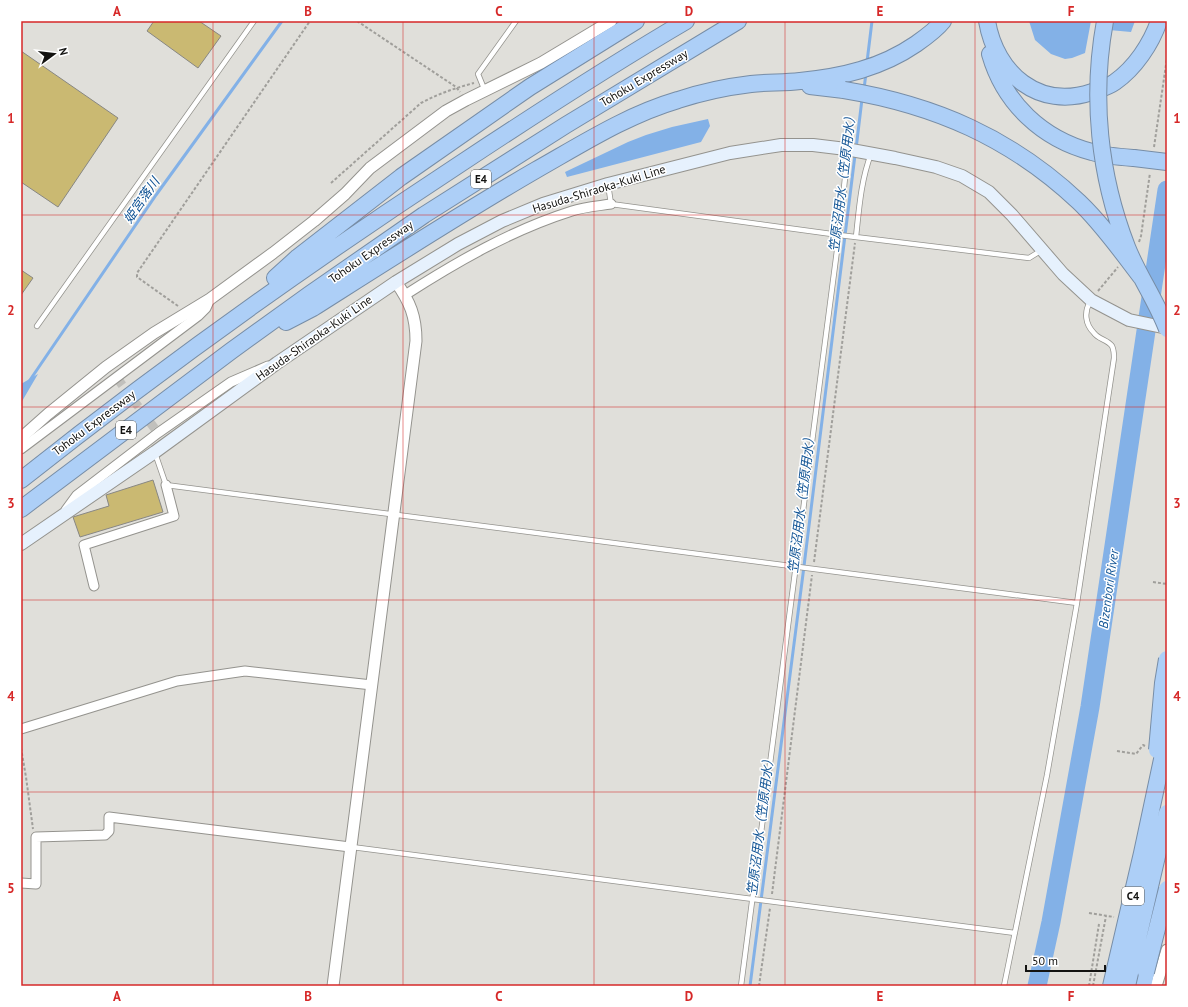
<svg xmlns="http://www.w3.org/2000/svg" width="1188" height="1007" font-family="'PT Sans','Noto Sans JP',sans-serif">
<rect width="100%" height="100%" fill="#e0dfda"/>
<path fill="#83b1e7" d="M 1029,21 L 1091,21 L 1085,53 L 1072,58 L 1065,59 L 1051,54 L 1035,40 Z
M 1111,21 L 1135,21 L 1131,32 L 1109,30 Z
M 708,119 L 710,126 L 701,142 L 567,177 L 565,172 L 628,142 L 646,135 L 672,127 Z
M 38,374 L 21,403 L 21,384 Z"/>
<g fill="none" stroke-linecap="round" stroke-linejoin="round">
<path stroke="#83b1e7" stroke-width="3" d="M 867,62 L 872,21
M 864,89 L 866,73
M 856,149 L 862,99
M 30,380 L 156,195 L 282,21
M 750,986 L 803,574 L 855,155"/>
<path stroke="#83b1e7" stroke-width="19" d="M 1037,986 L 1051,922 L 1090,707 L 1167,190"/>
</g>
<path fill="#cab972" stroke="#888783" d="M 154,21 L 199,21 L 221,36 L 198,68 L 147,31 Z
M 21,51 L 118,118 L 58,207 L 21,182 Z
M 21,270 L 33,278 L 21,295 Z
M 153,480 L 163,512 L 80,537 L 73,517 L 109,506 L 106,495 Z"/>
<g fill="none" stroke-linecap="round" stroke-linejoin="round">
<path stroke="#c1c0bc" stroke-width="9" stroke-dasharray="9 4.5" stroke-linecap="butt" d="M 117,378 L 158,433"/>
<g stroke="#94938e" stroke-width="6">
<path id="service" d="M 485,91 L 478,74 L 516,21
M 608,184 L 611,204 L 839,235 L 1029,258 L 1042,250
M 856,237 C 859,209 861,180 871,154
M 37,326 L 254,21
M 155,453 L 166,485 L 1077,603
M 352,847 L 1015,933
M 741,986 L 839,235 L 845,178 L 846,151
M 1004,986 L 1047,775 L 1077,603 L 1114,358 C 1114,354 1114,350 1112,346 C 1108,340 1098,339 1094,333 C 1085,324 1084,312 1090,302"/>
</g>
<g stroke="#94938e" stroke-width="11">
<path id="minor" d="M 405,295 C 458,261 512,230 572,211 C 584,207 598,206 611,204
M 21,449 L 198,316 L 206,308 L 210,299
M 66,510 L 77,495 L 158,433 L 231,382 L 268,366
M 94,586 L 84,545 L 174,516 L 166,485
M 21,729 L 177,681 L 245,671 L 372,685
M 21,883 L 36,884 L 36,837 L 105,835 L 109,831 L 109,817 L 350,847"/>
</g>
<g stroke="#94938e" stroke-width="13">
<path id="tertiary" d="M 21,438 L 48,414 L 106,367 L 154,333 L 210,299 L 273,253 L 314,221 L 345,194 L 370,168 L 446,111 L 466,100 L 541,63 L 611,21
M 333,986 L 416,341 C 416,316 410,302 396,282
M 1156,986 L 1167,950"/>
</g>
<g stroke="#94938e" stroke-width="14">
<path id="secondary" d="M 21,544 L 155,452 L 277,363 L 396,282 L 458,244 L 502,221 L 543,204 L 608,184 L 730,153 L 781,145 L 813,145 L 846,149 L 895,158 L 936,167 L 962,176 L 989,192 L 1012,215 L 1063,274 L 1091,300 L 1129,320 L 1167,328"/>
</g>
<g stroke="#778da6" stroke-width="18">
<path id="motorway" d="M 987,21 C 996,74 1039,110 1092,92 C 1100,89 1108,87 1115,82 C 1135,68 1151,44 1159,21
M 990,54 C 1004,103 1042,139 1092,152 C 1105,156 1120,157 1134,158
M 810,86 L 844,90
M 275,278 L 298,257 L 401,177 L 530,87 L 636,21
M 286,322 L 313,308 C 387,261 460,214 536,170 C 582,144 627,115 678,100 C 702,92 726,87 751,84 C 767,82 784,83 800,81 C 842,77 881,68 916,44 C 926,37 936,30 943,21
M 21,480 C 162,368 309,263 460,164 C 534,115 609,66 686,21
M 21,509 L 231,351 L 310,294 L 424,215 L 566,125 L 738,21
M 1143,986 L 1146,972"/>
</g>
<path stroke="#a09f9b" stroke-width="2" stroke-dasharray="3 2" stroke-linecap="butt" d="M 357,21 L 456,87 L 460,92
M 1154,147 L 1167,58
M 331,183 L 421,103 C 438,94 455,88 474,83
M 1139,242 L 1141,236 L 1150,173
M 1098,291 L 1118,267
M 178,306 L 137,277 L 137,273 L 310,21
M 814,562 L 855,243
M 1153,582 L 1167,584
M 21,748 L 26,777 L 33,829
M 1117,751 L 1136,754 L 1143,745 L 1145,746
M 772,894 L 812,575
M 1089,913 L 1114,917
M 759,986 L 770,908
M 1089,986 L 1099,924
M 1093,986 L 1106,916"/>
<use href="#service" stroke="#fff" stroke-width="4.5"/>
<use href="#minor" stroke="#fff" stroke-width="9"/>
<use href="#tertiary" stroke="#fff" stroke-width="11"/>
<use href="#secondary" stroke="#e6f1fd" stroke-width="12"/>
<use href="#motorway" stroke="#adcff7" stroke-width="16"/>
<g stroke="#778da6" stroke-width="18" stroke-linecap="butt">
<path id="motorway-bridge" d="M 1105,21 C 1091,97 1099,175 1127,247 C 1138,275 1156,300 1167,329
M 844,90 C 935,105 1011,138 1079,202 C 1102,224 1121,251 1141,277
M 1134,158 L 1167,162
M 1157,750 L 1163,683 L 1167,659
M 1146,972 L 1167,889
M 1111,986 L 1142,853 L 1167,736
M 1127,986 L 1167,813"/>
</g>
<use href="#motorway-bridge" stroke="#adcff7" stroke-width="16"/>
</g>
<path fill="none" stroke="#d62828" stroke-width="1" stroke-opacity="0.55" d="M 213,21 L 213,986M 403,21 L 403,986M 594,21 L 594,986M 785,21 L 785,986M 975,21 L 975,986M 21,215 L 1167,215M 21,407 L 1167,407M 21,600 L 1167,600M 21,792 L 1167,792"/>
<g text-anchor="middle" stroke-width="3" stroke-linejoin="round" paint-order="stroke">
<g fill="#fff" stroke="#5a5a58" stroke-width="1">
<rect x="471" y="170" width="20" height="18" rx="3"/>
<rect x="116" y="421" width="20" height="18" rx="3"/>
<rect x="1122" y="887" width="22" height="18" rx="3"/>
</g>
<g font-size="11" font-weight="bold" fill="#131311">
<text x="481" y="183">E4</text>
<text x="126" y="434">E4</text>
<text x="1133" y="900">C4</text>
</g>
<g font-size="12" fill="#131311" stroke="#fff">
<text transform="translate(644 78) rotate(-31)" y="4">Tohoku Expressway</text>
<text transform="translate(599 189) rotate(-17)" y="4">Hasuda-Shiraoka-Kuki Line</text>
<text transform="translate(371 252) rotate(-35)" y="4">Tohoku Expressway</text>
<text transform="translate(314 338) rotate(-35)" y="4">Hasuda-Shiraoka-Kuki Line</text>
<text transform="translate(94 423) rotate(-37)" y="4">Tohoku Expressway</text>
</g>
<g font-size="13" font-style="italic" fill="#145696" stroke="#fff">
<text transform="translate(842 181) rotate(-83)" y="5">笠原沼用水（笠原用水）</text>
<text transform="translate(141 200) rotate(-55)" y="5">姫宮落川</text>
<text transform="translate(801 502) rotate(-83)" y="5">笠原沼用水（笠原用水）</text>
<text transform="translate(1108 589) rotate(-82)" y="5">Bizenbori River</text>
<text transform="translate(760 824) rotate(-83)" y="5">笠原沼用水（笠原用水）</text>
</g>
</g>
<rect width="1188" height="1007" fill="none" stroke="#ffffff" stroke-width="44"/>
<g transform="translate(54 54) rotate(75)" stroke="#ffffff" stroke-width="3" paint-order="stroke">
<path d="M0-3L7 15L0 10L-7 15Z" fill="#131311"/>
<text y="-6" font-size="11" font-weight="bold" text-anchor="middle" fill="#131311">N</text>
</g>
<path d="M1026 965v6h79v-6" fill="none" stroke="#131311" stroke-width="2"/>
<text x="1032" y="965" font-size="12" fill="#131311" stroke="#ffffff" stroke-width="3" paint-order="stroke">50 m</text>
<rect x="22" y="22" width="1144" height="963" fill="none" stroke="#d62828" stroke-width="1.5"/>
<g font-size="13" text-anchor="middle" font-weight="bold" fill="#d62828">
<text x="117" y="16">A</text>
<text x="308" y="16">B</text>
<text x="499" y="16">C</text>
<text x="689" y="16">D</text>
<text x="880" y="16">E</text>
<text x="1071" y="16">F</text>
<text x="11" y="123">1</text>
<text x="1177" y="123">1</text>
<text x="11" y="315">2</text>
<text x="1177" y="315">2</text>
<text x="11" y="508">3</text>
<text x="1177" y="508">3</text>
<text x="11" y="701">4</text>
<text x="1177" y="701">4</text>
<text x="11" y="893">5</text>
<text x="1177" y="893">5</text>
<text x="117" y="1001">A</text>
<text x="308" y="1001">B</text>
<text x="499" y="1001">C</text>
<text x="689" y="1001">D</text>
<text x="880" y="1001">E</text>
<text x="1071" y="1001">F</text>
</g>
</svg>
